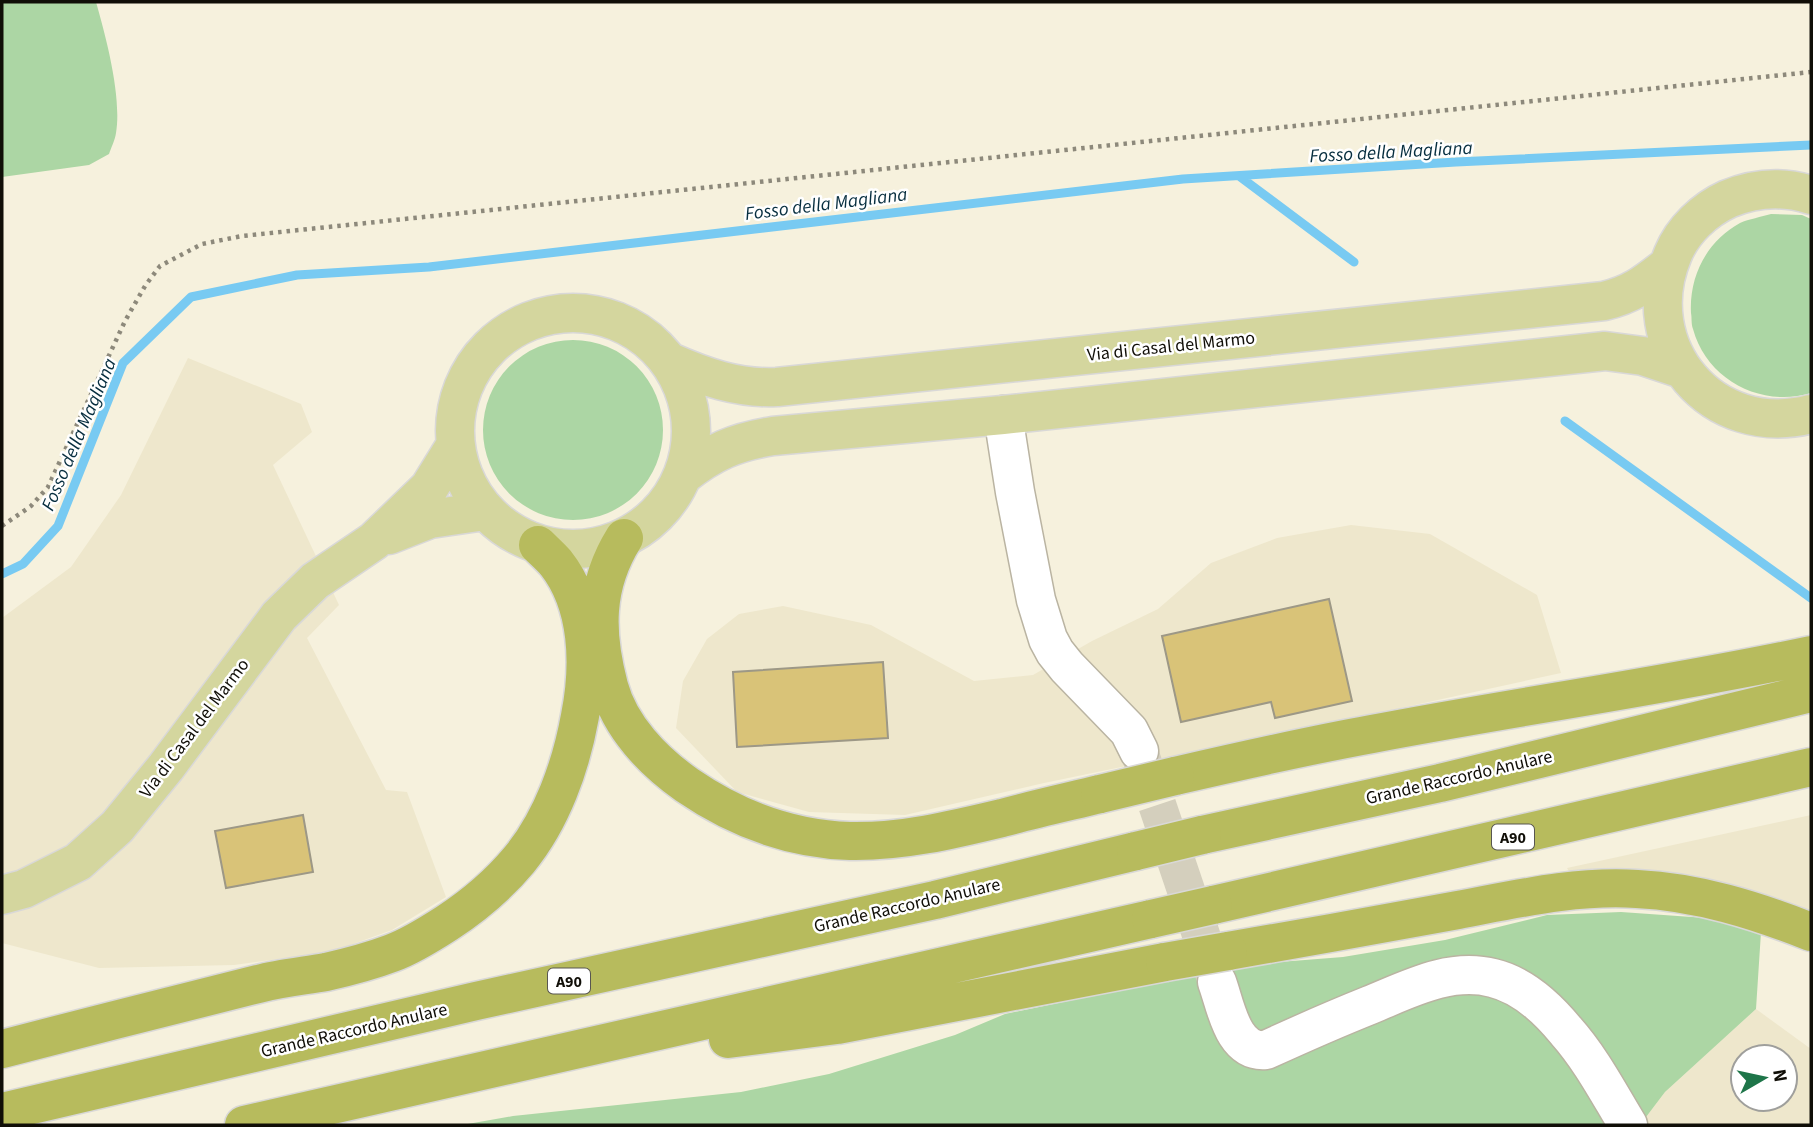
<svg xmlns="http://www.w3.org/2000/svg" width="1813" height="1127" font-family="'Source Sans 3',sans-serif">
<rect width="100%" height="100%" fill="#f6f1dd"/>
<path fill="#eee7cc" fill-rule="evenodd" d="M 188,358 L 301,404 L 312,432 L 273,465 L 339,605 L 307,638 L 386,790 L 407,792 L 446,897 L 392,930 L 331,952 L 234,965 L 99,968 L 2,943 L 2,618 L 71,567 L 121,495 Z
M 1351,525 L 1430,534 L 1537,595 L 1561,673 L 1291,732 L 1044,783 L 905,815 L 809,812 L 737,792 L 676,728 L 683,681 L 707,639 L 739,614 L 783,606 L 871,625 L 974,681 L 1033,675 L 1092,641 L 1158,609 L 1211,563 L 1277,538 Z
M 1811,815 L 1811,916 L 1570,873 L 1567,868 Z
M 1756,1009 L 1811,1049 L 1811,1125 L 1640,1125 L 1665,1092 ZM 1743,1057 L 1785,1057 L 1785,1099 L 1743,1099 Z"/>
<path fill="#acd6a4" d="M 2,2 L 96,2 C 106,37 122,97 116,133 C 115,140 111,148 109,154 L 89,165 L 2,177 Z
M 1771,214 L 1802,215 L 1811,219 L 1811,393 C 1761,408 1707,380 1693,329 C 1691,324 1692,318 1691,313 C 1689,276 1707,241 1740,223 C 1749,219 1761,217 1771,214 Z
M483 430a90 90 0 1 1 180 0a90 90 0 1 1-180 0Z
M 1621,912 L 1706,918 L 1761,932 L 1756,1009 L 1665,1092 L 1640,1125 L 462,1125 L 513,1116 L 741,1092 L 829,1074 L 955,1035 L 1005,1014 L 1242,965 L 1343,957 L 1445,940 L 1547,915 Z"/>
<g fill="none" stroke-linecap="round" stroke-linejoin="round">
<path stroke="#78caf2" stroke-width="9" d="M 1239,176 L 1354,262
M 1565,421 L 1811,598
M 2,574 L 23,564 L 58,526 L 123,363 L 191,297 L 297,275 L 429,267 L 1183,179 L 1456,162 L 1811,145"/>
</g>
<path fill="#d9c378" stroke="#9d9886" stroke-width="2" d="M 1329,599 L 1352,701 L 1275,718 L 1271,702 L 1181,722 L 1162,636 Z
M 883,662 L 888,738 L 737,747 L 733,672 Z
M 303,815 L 313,872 L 226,888 L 215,831 Z"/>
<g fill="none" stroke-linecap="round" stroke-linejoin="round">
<path stroke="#d4cfbd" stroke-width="38" stroke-dasharray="38 19" stroke-linecap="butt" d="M 1139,751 L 1217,982"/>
<g stroke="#bab4a2" stroke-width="41">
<path id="minor" d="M 1003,415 L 1015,492 L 1036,600 L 1048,639 L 1055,652 L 1067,667 L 1129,731 L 1139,751
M 1217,982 C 1226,1006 1232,1053 1266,1050 C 1301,1034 1335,1019 1370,1005 C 1409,989 1450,967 1493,978 C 1522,985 1548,1009 1566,1031 C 1591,1059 1609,1094 1628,1125"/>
</g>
<g stroke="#d9d8d7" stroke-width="41">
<path id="major" d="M 1811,195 C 1783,186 1755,188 1728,199 C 1704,210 1683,230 1673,254 C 1634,347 1712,440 1811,414
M455 431a118 118 0 1 1 236 0a118 118 0 1 1-236 0Z
M 668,361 C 704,377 738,389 777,387 L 1604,301 C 1633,294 1646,283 1669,265
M 682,476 C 712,452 735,442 773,436 L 1003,415 L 1605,351 L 1643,356 L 1682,369
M 389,535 L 430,519 L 485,511
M 2,895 L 24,889 L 78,862 L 117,827 L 166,767 L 279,616 L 315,581 L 374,541 L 429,488 L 455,446"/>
</g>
<g stroke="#d9d8d7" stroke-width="41">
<path id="highway" d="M 624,538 C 594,586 595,633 609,686 C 620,727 653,761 687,785 C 735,818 791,839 850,841 C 902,842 952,830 1002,818 C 1035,809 1067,802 1100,794
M 1175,776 C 1240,761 1306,746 1372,734 C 1518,706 1666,686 1811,655
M 1202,835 L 1440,783 L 1811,693
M 1213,905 L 1811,767
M 1228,951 C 1305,938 1381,924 1458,910 C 1517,899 1577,885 1637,889 C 1698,892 1755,910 1811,932
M 728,1039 L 837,1025 L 1165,962
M 2,1049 C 87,1027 173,1005 258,984 C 280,978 303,976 326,972 C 348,967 371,961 392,953 C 411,946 430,934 447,923 C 473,906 499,884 519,860 C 552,820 571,766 580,716 C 590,666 589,605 556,563 C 551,557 544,551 538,545
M 2,1112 L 476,1001 L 935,900 L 1136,851
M 244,1125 L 1151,919"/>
</g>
<path stroke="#8d897b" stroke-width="4.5" stroke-dasharray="3.5 5" stroke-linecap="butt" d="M 2,526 L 31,506 L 48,487 L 125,321 L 145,286 L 160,266 L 202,244 L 242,236 L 1811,72"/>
<use href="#minor" stroke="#fff" stroke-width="38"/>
<use href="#major" stroke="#d4d69e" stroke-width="38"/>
<use href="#highway" stroke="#b7bb5d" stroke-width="38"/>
<g stroke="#d9d8d7" stroke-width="41" stroke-linecap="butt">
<path id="highway-bridge" d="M 1100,794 L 1175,776
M 1136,851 L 1202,835
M 1151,919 L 1213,905
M 1165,962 L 1228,951"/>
</g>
<use href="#highway-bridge" stroke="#b7bb5d" stroke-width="38"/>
</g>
<g text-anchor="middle" stroke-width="5" stroke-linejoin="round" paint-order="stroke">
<g fill="#fff" stroke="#585651" stroke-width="2">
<rect x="1492" y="824.5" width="42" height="25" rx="5"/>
<rect x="548" y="968.5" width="42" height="25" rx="5"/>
</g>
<g font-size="16" font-weight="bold" fill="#100e07">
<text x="1513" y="843">A90</text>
<text x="569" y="987">A90</text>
</g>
<g font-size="18" fill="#100e07" stroke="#fff">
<text transform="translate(1171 346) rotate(-6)" y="6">Via di Casal del Marmo</text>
<text transform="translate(194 728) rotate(-53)" y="6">Via di Casal del Marmo</text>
<text transform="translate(1459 777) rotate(-13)" y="6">Grande Raccordo Anulare</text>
<text transform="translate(907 905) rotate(-13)" y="6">Grande Raccordo Anulare</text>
<text transform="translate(354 1030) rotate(-13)" y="6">Grande Raccordo Anulare</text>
</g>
<g font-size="19" font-style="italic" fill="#072e3f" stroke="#fff">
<text transform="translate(1391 151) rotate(-3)" y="7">Fosso della Magliana</text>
<text transform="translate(826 203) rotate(-7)" y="7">Fosso della Magliana</text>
<text transform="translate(78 434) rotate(-67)" y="7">Fosso della Magliana</text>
</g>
</g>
<rect width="1813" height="1127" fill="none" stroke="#100e07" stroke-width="7"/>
<g transform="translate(1764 1078) rotate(81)"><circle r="33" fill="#ffffff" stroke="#9f9f9c" stroke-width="2"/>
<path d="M0-5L12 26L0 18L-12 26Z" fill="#1e7549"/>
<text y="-10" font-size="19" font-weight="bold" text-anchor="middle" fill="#100e07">N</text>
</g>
</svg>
